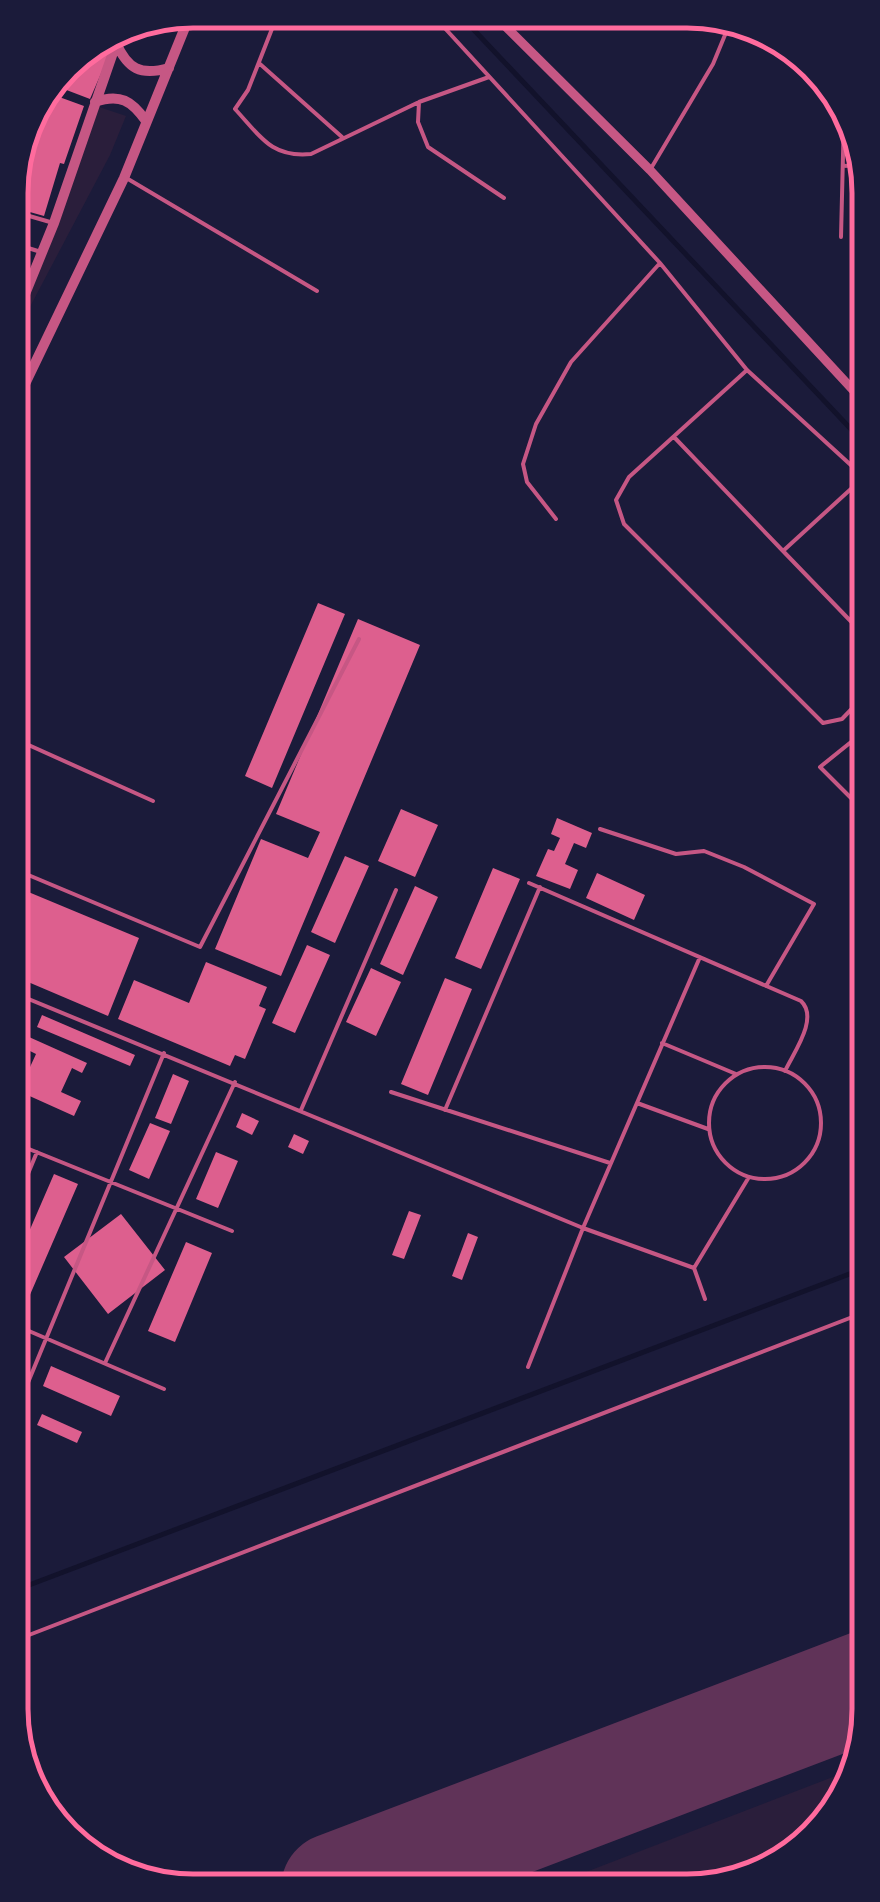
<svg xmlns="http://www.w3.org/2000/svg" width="880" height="1902" font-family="Manrope,sans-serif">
<rect width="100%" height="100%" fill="#1b1b3a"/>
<path fill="#2a1e3b" d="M 96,106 L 126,116 L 110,155 L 12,341 L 12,316 Z
M 851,1770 L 832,1821 L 735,1886 L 547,1887 Z"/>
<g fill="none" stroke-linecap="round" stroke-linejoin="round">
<path stroke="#12122b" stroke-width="5" d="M 457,12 L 865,444
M 16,1590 L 868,1267"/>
<path stroke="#603358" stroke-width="110" d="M 336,1888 L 869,1685"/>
</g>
<path fill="#dd5f8e" d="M 91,48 L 109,55 L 90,99 L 56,86 L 64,70 L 78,74 L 65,68 L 72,56 Z
M 51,94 L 84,106 L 64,164 L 60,163 L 44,216 L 12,207 L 12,187 L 33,128 Z
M 318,603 L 345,614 L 272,788 L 245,776 Z
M 358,619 L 420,645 L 281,976 L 215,949 L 261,839 L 308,858 L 320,832 L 276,814 Z
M 401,809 L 438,825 L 415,877 L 378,861 Z
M 557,818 L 592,833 L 586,848 L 574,843 L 565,864 L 578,870 L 570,889 L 536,876 L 548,849 L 554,851 L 560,838 L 551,834 Z
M 345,856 L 369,866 L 335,943 L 311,932 Z
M 493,868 L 520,879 L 481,969 L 455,958 Z
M 597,873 L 645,895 L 634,920 L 586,898 Z
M 14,886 L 139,938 L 108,1016 L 14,976 Z
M 415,886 L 438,897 L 403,975 L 380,964 Z
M 307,945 L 330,955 L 295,1033 L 272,1023 Z
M 206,962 L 267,987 L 259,1006 L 266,1009 L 245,1059 L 235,1055 L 230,1066 L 118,1019 L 134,980 L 189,1003 Z
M 371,968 L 401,982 L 376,1036 L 346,1022 Z
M 445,978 L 472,989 L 428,1095 L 401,1084 Z
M 42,1015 L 135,1055 L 130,1066 L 37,1027 Z
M 29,1037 L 87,1063 L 82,1073 L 72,1068 L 61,1092 L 81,1101 L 74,1116 L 14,1089 L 14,1073 L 25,1078 L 36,1054 L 24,1048 Z
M 173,1074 L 189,1081 L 171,1124 L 155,1118 Z
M 242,1113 L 259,1121 L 252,1135 L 236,1127 Z
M 150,1123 L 170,1131 L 149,1179 L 129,1170 Z
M 294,1134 L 309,1141 L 303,1154 L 288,1147 Z
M 216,1152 L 238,1161 L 218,1208 L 196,1199 Z
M 54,1174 L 78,1184 L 26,1304 L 15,1299 L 15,1264 Z
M 409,1211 L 421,1215 L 404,1259 L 392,1255 Z
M 121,1214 L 165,1270 L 108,1314 L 64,1257 Z
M 468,1233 L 478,1237 L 462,1280 L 452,1276 Z
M 186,1242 L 212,1253 L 175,1342 L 148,1331 Z
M 51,1366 L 120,1396 L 111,1416 L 43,1386 Z
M 42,1414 L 82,1432 L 77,1443 L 37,1425 Z"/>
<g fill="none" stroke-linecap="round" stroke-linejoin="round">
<path stroke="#c65784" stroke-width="4" d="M 279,11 L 248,90 L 235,109 C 260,136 271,158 311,154 L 419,102 L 489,77
M 430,12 L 660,263 L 747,370 L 865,478
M 260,64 L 342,137
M 419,102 L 418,122 L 428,147 L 504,198
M 843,166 L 864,165
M 650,170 L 713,64 L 732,18
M 128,179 L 317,291
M 12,211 L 50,222
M 841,237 L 844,114
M 12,243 L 41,252
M 857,270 L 864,270
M 747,370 L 629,477 L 616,500 L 624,524 L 823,723 L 842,719 L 866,694
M 674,437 L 783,551
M 864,477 L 783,551 L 865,636
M 556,519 L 527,482 L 523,464 L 536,424 L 571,362 L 660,263
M 866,730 L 820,767 L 866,813
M 13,738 L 153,801
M 600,829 L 676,854 L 704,851 L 744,867 L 814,904 L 766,986
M 14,869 L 200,947 L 359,639
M 529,883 L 801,1001 C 819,1018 794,1052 785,1071
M 14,993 L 583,1228 L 694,1268
M 662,1043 L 736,1074
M709 1123a56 56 0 1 1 112 0a56 56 0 1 1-112 0Z
M 391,1092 L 610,1163
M 637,1103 L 708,1129
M 301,1110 L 396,890
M 445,1110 L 540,887
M 14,1143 L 232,1231
M 15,1205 L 37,1152
M 705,1299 L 694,1268 L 749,1177
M 15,1325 L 164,1389
M 105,1363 L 235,1082
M 528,1367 L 583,1228 L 700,957
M 15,1414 L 164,1053
M 16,1640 L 868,1311"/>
<path stroke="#c65784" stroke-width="9" d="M 491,12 L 650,170 L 865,403"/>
<path stroke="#c65784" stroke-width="10" d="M 116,43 C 128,69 140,76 169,68
M 95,102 C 120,93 132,101 146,121
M 12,326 L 54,223 L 118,38
M 12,411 L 124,178 L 192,10"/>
</g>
<path d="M0 0H880V1902H0ZM193 28H687A165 165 0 0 1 852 193V1709A165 165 0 0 1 687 1874H193A165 165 0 0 1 28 1709V193A165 165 0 0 1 193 28Z" fill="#1b1b3a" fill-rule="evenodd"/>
<path fill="none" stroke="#ff6b9d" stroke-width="5" d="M193 28H687A165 165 0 0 1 852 193V1709A165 165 0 0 1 687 1874H193A165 165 0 0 1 28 1709V193A165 165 0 0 1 193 28Z"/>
</svg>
